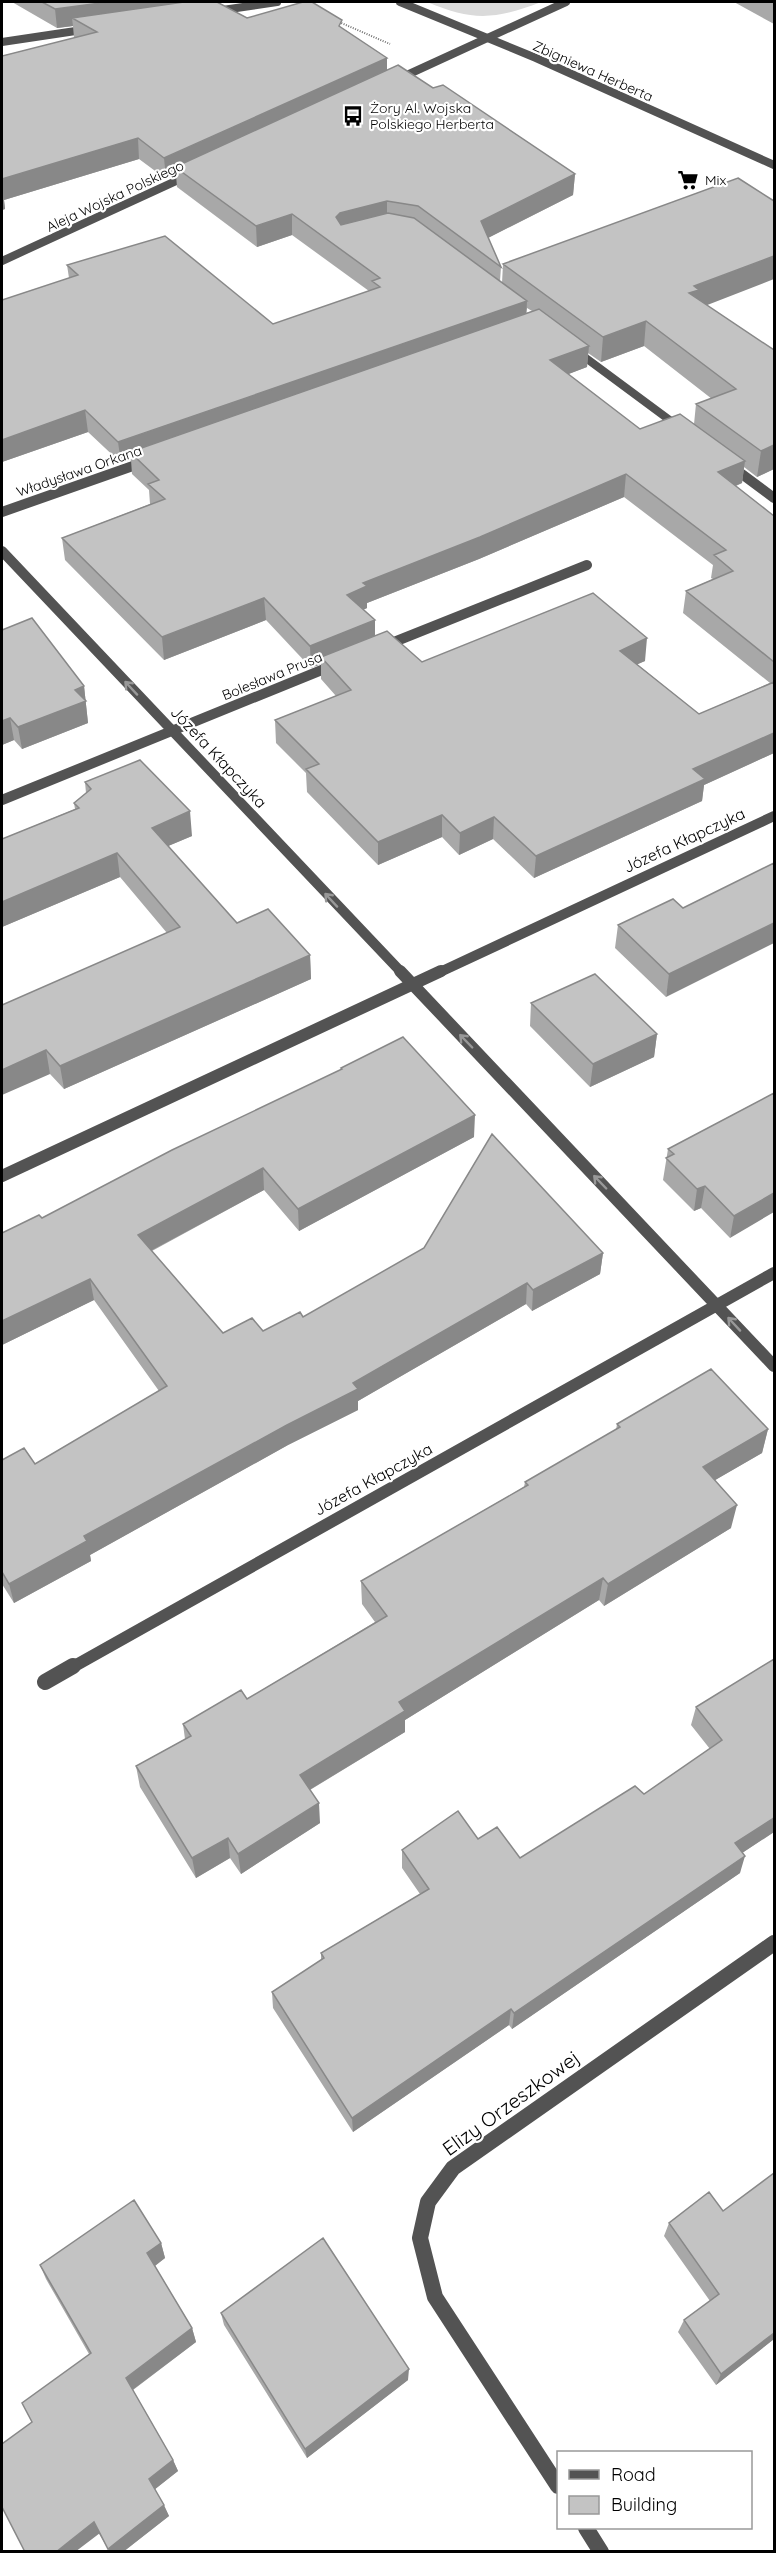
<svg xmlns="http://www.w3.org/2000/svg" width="776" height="2553" font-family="Quicksand,sans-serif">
<rect width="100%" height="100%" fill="#fff"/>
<path fill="#dadada" d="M 427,2 L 541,2 C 495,20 472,21 427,2 Z"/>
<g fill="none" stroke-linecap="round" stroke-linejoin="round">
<path stroke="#757575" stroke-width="2" stroke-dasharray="1 1.5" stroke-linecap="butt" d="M 339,22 L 390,44"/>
<path stroke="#535353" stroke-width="8" d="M 400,2 L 536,58 L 774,165
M 216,11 L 277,2
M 2,42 L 89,29
M 575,350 L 679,427"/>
<path stroke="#535353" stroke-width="10" d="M 731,466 L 774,498
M 2,512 L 147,461
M 2,551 L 402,973
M 384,646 L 587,565
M 2,800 L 334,665
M 438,973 L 774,816"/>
<path stroke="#535353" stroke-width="12" d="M 400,971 L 774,1366
M 2,1176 L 441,971
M 71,1668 L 774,1273"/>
<path stroke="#535353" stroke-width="16" d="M 45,1682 L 73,1666
M 558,2486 L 435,2297 L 420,2238 L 428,2202 L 453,2168 L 774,1943
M 586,2528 L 601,2552"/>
<path stroke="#535353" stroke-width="8" d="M 396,80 L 566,2
M 2,261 L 189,175"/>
</g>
<path fill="#a8a8a8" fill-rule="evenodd" d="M 12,2 L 217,2 L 247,18 L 342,28 L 387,58 L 387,71 L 433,88 L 575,174 L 573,195 L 488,238 L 501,267 L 500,281 L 502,283 L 503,264 L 707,305 L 774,469 L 757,477 L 744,467 L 742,483 L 736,486 L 774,516 L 774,753 L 704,785 L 702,801 L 534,878 L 493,839 L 459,855 L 442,837 L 378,865 L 307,792 L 306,773 L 276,743 L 275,720 L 336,696 L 321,679 L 321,664 L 311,668 L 266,620 L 164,660 L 65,560 L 62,538 L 150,504 L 149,490 L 132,474 L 131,460 L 121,463 L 88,432 L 2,462 L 2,300 L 69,278 L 67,265 L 273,324 L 369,291 L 292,235 L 257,247 L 177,187 L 176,175 L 166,179 L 139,159 L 4,200 L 5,209 L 2,210 L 2,56 L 74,38 L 73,26 L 57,28 ZM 527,308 L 532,311 L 526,313 ZM 644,346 L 712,399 L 696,404 L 694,424 L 640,429 L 568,374 L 587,367 L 588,353 L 601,362 ZM 624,497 L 713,565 L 711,578 L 713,579 L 686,591 L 683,613 L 770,683 L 699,714 L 637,664 L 645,661 L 422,662 L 375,635 L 363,610 L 367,608 L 367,603 L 479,559 Z
M 734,2 L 774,2 L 774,24 Z
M 2,630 L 84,686 L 88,723 L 22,749 L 14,740 L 2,745 Z
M 85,782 L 192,836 L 168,846 L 237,923 L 310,955 L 311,979 L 64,1089 L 50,1074 L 2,1005 L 167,933 L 120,877 L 2,927 L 2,839 L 75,809 L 74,803 L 86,793 Z
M 683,908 L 666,997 L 615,948 L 618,925 Z
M 531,1003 L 657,1034 L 654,1057 L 590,1087 L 530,1026 Z
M 341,1068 L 474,1137 L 299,1231 L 264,1190 L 152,1251 L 223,1333 L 263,1331 L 303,1317 L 603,1253 L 600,1274 L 532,1311 L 526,1304 L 358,1401 L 358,1410 L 288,1445 L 90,1555 L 91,1561 L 14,1603 L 2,1584 L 2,1460 L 35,1464 L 159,1391 L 94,1300 L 2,1345 L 2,1233 L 42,1218 L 341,1070 Z
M 774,1093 L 730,1238 L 701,1208 L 694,1211 L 663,1180 L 668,1149 Z
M 617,1424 L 768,1429 L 762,1453 L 715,1480 L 731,1528 L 604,1606 L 599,1600 L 405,1720 L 405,1732 L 310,1790 L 320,1823 L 241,1874 L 230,1858 L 196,1878 L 140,1787 L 136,1766 L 185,1739 L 183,1724 L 247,1699 L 375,1622 L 362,1604 L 361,1581 L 524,1487 L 525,1482 L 616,1430 Z
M 774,1659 L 774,1832 L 742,1853 L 740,1873 L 512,2029 L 509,2025 L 353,2132 L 273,2008 L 272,1992 L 321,1960 L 321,1953 L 420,1894 L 402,1868 L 402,1850 L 478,1839 L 520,1858 L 644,1794 L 710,1749 L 691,1725 L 696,1707 Z
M 723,2211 L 774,2339 L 716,2385 L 678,2332 L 684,2320 L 710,2301 L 664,2236 L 669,2223 Z
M 161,2243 L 165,2258 L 155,2266 L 192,2328 L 196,2342 L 133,2390 L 173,2460 L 178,2471 L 155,2489 L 169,2516 L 123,2552 L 110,2552 L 32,2422 L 89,2354 L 46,2279 L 40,2265 Z
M 221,2313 L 408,2380 L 307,2458 L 224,2325 Z"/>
<path fill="#888" d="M 108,2 L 193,2 L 72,18 L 73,26 L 57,28 L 55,9 Z
M 387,58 L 387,78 L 175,167 L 176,175 L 166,179 L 164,158 Z
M 138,138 L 139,159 L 4,200 L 5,209 L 2,210 L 2,179 Z
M 575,174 L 573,195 L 480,242 L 481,221 Z
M 387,201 L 387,222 L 336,238 L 336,217 L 340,213 Z
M 292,214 L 292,235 L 257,247 L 256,226 Z
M 774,256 L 774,279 L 697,309 L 689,293 L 694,286 Z
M 527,301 L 526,322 L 130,452 L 131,460 L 121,463 L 118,442 Z
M 646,321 L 644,346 L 601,362 L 603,337 Z
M 589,346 L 587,367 L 548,382 L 550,360 Z
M 85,410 L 88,432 L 2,462 L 2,440 Z
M 774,445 L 774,469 L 757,477 L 761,451 Z
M 745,461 L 742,483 L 715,494 L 718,472 Z
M 626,474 L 624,497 L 479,559 L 367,603 L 367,608 L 347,617 L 347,595 L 363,583 Z
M 264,598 L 266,620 L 164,660 L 162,637 Z
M 375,620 L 375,643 L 321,657 L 321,664 L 311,668 L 310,646 Z
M 647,638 L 645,661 L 618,673 L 620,651 Z
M 84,686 L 88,723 L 22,749 L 18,727 L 75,690 Z
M 10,718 L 14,740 L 2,745 L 2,721 Z
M 774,733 L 774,753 L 704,785 L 702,801 L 534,878 L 536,856 L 693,769 Z
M 190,811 L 192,836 L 154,852 L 152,828 Z
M 442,815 L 442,837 L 378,865 L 378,842 Z
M 494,817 L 493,839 L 459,855 L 460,833 Z
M 117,853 L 120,877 L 2,927 L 2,902 Z
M 774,923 L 774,943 L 666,997 L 669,974 Z
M 310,955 L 311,979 L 64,1089 L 60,1066 Z
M 657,1034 L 654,1057 L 590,1087 L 593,1064 Z
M 46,1050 L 50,1074 L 2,1095 L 2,1070 Z
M 475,1115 L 474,1137 L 299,1231 L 298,1209 Z
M 263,1168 L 264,1190 L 141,1256 L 138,1235 Z
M 705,1186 L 701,1208 L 694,1211 L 697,1189 Z
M 774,1193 L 774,1212 L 730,1238 L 734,1216 Z
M 603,1253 L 600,1274 L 532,1311 L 533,1290 Z
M 90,1279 L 94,1300 L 2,1345 L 2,1321 Z
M 527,1283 L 526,1304 L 358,1401 L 358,1410 L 288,1445 L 90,1555 L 91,1561 L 14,1603 L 9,1584 L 84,1536 Z
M 768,1429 L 762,1453 L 698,1490 L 703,1467 Z
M 737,1505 L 731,1528 L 604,1606 L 608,1584 Z
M 603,1578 L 599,1600 L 405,1720 L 405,1732 L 301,1795 L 300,1775 L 399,1702 Z
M 319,1803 L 320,1823 L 241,1874 L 238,1854 Z
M 774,1818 L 774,1832 L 730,1861 L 735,1843 Z
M 228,1838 L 230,1858 L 196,1878 L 192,1858 Z
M 745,1856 L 740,1873 L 512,2029 L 514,2013 Z
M 511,2009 L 509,2025 L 353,2132 L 352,2118 Z
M 161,2243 L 165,2258 L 152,2268 L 147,2253 Z
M 192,2328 L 196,2342 L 131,2391 L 126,2378 Z
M 774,2333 L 774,2339 L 716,2385 L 721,2374 Z
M 409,2369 L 408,2380 L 307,2458 L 305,2449 Z
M 173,2460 L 178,2471 L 154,2490 L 149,2479 Z
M 164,2505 L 169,2516 L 123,2552 L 110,2552 L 108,2549 Z
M 94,2522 L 100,2533 L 75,2552 L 56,2552 Z"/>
<path fill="#c3c3c3" stroke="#888" stroke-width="1.5" d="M 42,2 L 108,2 L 55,9 Z
M 184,2 L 217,2 L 247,18 L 303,2 L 312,2 L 342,20 L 339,26 L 387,58 L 164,158 L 138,138 L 2,179 L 2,56 L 97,32 L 72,18 Z
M 398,65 L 433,88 L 443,85 L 575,174 L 481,221 L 501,267 L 418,206 L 387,201 L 340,213 L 336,217 L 341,225 L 388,213 L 414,218 L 527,301 L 118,442 L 85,410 L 2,440 L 2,300 L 78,275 L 67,265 L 165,236 L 273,324 L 380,287 L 372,281 L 380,278 L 292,214 L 256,226 L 175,167 Z
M 738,178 L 774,201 L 774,256 L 694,286 L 699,290 L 689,293 L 774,350 L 774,445 L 761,451 L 696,404 L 736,389 L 646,321 L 603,337 L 503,264 Z
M 539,309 L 589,346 L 550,360 L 640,429 L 680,414 L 745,461 L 718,472 L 774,516 L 774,662 L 686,591 L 733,571 L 714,555 L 726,550 L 626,474 L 480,537 L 363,583 L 367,586 L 347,595 L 375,620 L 310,646 L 264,598 L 162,637 L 62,538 L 165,499 L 148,484 L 159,480 L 130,452 Z
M 593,593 L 647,638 L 620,651 L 699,714 L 774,682 L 774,733 L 693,769 L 705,779 L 536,856 L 494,817 L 460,833 L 442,815 L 378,842 L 306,769 L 319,764 L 275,720 L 351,690 L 321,657 L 387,631 L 422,662 Z
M 32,618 L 84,686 L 75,690 L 86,701 L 18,727 L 10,718 L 2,721 L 2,630 Z
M 140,760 L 190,811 L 152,828 L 237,923 L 268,909 L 310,955 L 60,1066 L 46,1050 L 2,1070 L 2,1005 L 180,927 L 117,853 L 2,902 L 2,839 L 79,808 L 74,803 L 91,789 L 85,782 Z
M 774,863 L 774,923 L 669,974 L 618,925 L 673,899 L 683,908 Z
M 595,974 L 657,1034 L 593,1064 L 531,1003 Z
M 403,1037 L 475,1115 L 298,1209 L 263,1168 L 138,1235 L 223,1333 L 252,1318 L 263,1331 L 300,1312 L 303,1317 L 424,1248 L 492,1134 L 603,1253 L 533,1290 L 527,1283 L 353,1383 L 358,1389 L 287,1425 L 84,1536 L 87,1541 L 9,1584 L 2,1572 L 2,1460 L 24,1448 L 35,1464 L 167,1386 L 90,1279 L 2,1321 L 2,1233 L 39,1215 L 42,1218 L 172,1150 L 342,1069 L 341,1068 Z
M 774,1093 L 774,1193 L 734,1216 L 705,1186 L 697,1189 L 666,1158 L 674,1154 L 668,1149 Z
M 711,1369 L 768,1429 L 703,1467 L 737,1505 L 608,1584 L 603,1578 L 399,1702 L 405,1711 L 300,1775 L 319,1803 L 238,1854 L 228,1838 L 192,1858 L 136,1766 L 191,1736 L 183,1724 L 241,1690 L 247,1699 L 387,1616 L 361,1581 L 528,1485 L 525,1482 L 620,1427 L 617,1424 Z
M 774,1659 L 774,1818 L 735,1843 L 745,1856 L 514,2013 L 511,2009 L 352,2118 L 272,1992 L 324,1958 L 321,1953 L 429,1889 L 402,1850 L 458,1811 L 478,1839 L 497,1827 L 520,1858 L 635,1786 L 644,1794 L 722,1740 L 696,1707 Z
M 774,2173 L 774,2333 L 721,2374 L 684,2320 L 719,2294 L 669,2223 L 709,2192 L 723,2211 Z
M 134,2200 L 161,2243 L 147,2253 L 192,2328 L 126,2378 L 173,2460 L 149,2479 L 164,2505 L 108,2549 L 94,2522 L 56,2552 L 25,2552 L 2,2507 L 2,2444 L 32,2422 L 22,2403 L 91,2353 L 40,2265 Z
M 323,2238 L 409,2369 L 305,2449 L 221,2313 Z"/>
<defs><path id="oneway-shaft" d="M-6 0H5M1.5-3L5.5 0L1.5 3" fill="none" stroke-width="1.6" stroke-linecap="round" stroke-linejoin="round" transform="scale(1.5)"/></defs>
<g stroke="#989898">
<use href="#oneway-shaft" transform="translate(131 688) rotate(-133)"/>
<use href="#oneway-shaft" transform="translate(331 900) rotate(-133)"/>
<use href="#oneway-shaft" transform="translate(466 1041) rotate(-134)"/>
<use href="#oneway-shaft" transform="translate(600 1182) rotate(-134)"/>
<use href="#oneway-shaft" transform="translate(734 1324) rotate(-133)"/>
</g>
<defs>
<g id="bus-bare" transform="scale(1.62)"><path d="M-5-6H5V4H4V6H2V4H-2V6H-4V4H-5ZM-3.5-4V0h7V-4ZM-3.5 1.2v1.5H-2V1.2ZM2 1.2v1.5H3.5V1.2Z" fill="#000" stroke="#fff" stroke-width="2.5" paint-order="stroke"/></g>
<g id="supermarket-bare" transform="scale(1.62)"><path d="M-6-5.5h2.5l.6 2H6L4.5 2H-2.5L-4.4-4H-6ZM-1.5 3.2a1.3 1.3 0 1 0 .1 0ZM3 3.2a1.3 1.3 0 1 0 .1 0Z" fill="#000" stroke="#fff" stroke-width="2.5" paint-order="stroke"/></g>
</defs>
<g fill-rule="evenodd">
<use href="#bus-bare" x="353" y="116"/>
<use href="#supermarket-bare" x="688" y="180"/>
</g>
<g text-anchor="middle" stroke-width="4.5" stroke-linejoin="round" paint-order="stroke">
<g font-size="14" fill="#000" stroke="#fff">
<text transform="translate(593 71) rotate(24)" y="5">Zbigniewa Herberta</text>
<text transform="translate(115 196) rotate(-25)" y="5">Aleja Wojska Polskiego</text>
<text transform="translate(79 471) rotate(-19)" y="5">Władysława Orkana</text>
<text transform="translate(272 676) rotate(-22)" y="5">Bolesława Prusa</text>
</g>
<g font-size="14" fill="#000" stroke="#fff" text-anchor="start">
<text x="370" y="113">Żory Al. Wojska<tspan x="370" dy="16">Polskiego Herberta</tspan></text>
<text x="705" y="185">Mix</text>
</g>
<g font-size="16" fill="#000" stroke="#fff">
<text transform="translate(219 757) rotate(47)" y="6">Józefa Kłapczyka</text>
<text transform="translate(684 840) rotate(-25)" y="6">Józefa Kłapczyka</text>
<text transform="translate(373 1479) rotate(-29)" y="6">Józefa Kłapczyka</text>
</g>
<g font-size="20" fill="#000" stroke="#fff">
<text transform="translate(511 2103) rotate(-36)" y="7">Elizy Orzeszkowej</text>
</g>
</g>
<rect width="776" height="2553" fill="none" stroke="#000000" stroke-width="6"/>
<rect x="557" y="2451" width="195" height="78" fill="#ffffff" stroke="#999999" stroke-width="1.5"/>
<rect x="569" y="2470" width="30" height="9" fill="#535353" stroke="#999999" stroke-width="1.5"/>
<text x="611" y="2481" font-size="18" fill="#000000">Road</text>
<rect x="569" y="2496" width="30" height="18" fill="#c3c3c3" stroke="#999999" stroke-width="1.5"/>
<text x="611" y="2511" font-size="18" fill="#000000">Building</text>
</svg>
